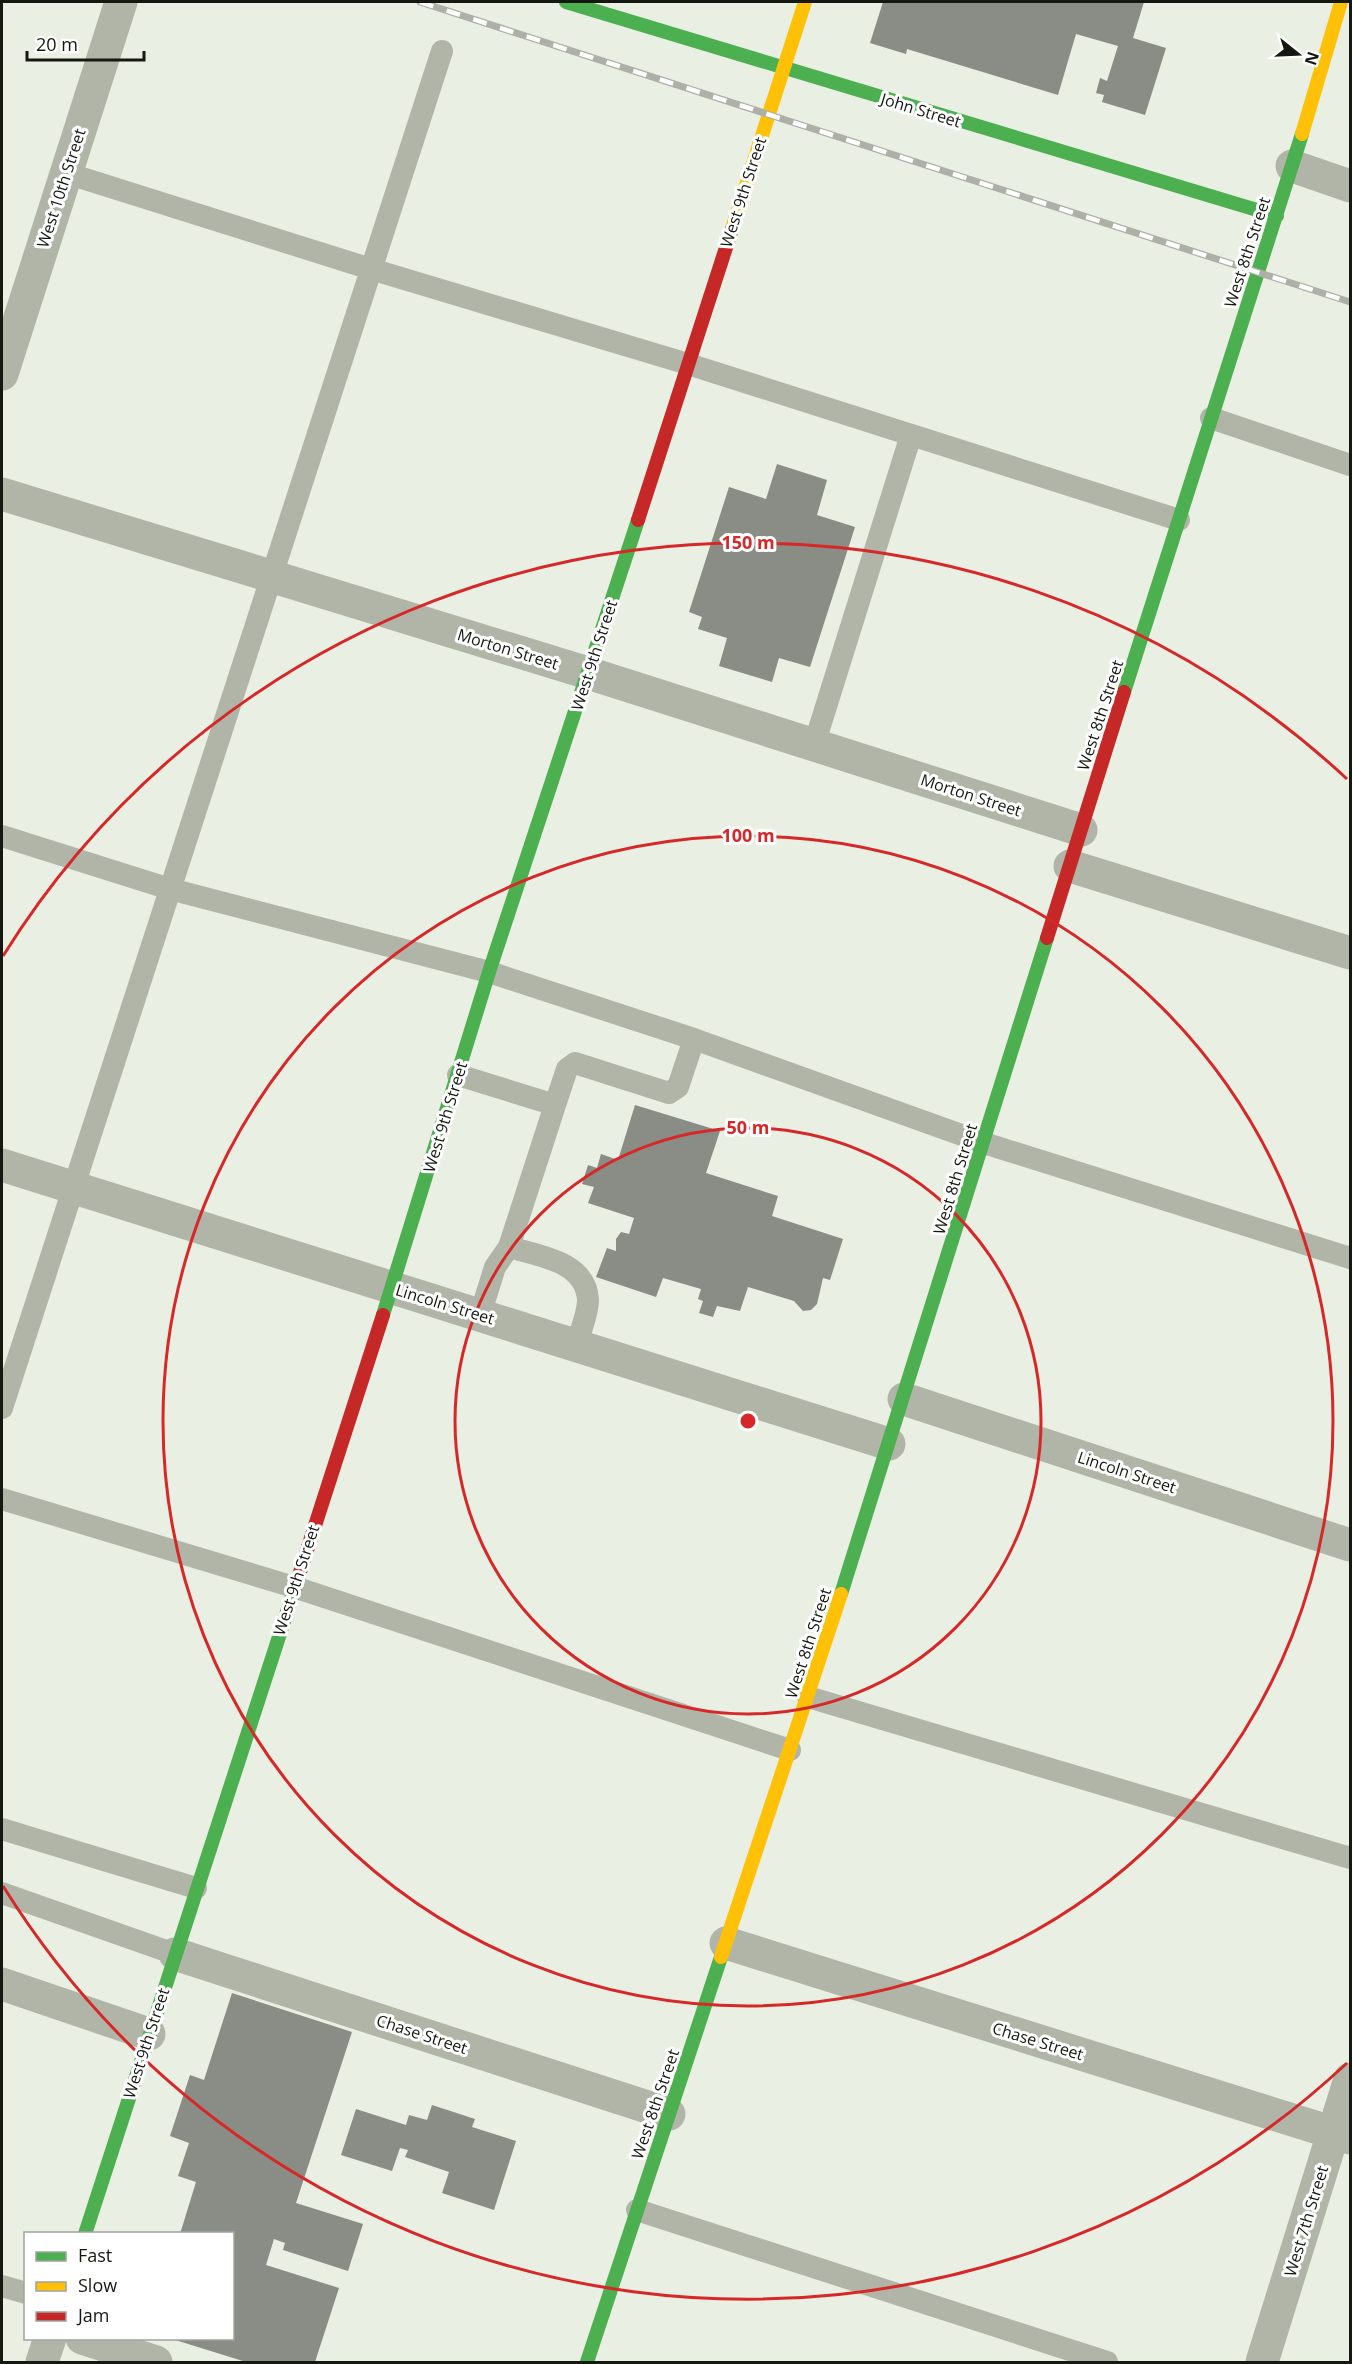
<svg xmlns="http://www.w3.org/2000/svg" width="1352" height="2364" font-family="'Open Sans',sans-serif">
<rect width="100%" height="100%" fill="#eaefe4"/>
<path fill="#898d85" d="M 883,2 L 1144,2 L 1133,38 L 1166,48 L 1145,115 L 1102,102 L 1104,95 L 1096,93 L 1100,78 L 1107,81 L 1118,46 L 1076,34 L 1058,95 L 907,49 L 906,54 L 870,43 Z
M 777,464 L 827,480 L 817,515 L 855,527 L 810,667 L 779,658 L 772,682 L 719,666 L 727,638 L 698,629 L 702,617 L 689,612 L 729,487 L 766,499 Z
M 635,1105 L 720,1131 L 706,1173 L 778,1196 L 772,1216 L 843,1239 L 830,1280 L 823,1278 L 817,1304 L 811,1310 L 803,1311 L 794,1301 L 748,1287 L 740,1311 L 717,1306 L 713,1317 L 699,1313 L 703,1301 L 698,1299 L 701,1289 L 663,1278 L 656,1297 L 596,1277 L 607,1248 L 616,1251 L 616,1239 L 621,1232 L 629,1234 L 634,1218 L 588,1203 L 594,1187 L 582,1184 L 588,1165 L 597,1168 L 601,1154 L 618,1160 Z
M 232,1993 L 352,2032 L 296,2203 L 363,2224 L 348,2271 L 283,2250 L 285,2243 L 274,2239 L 266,2265 L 339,2288 L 315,2362 L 246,2362 L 172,2339 L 232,2338 L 232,2234 L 180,2234 L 196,2182 L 178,2176 L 189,2143 L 170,2136 L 190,2075 L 204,2080 Z
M 432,2105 L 475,2119 L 472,2127 L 516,2141 L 494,2210 L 442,2193 L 449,2172 L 405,2157 L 408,2150 L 400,2148 L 392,2171 L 341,2155 L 356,2109 L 406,2125 L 409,2115 L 427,2120 Z"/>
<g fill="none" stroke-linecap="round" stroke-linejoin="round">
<path stroke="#b0b5a8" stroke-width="22" d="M 66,173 L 371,269 L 688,364 L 1179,520
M 1211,418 L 1350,465
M 814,745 L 911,435
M 2,836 L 170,889 L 489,972 L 694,1039 L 984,1143 L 1350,1258
M 458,1075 L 555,1105 L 567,1069 L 575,1063 L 669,1093 L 678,1087 L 694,1039
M 509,1247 C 539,1256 586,1261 588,1300 C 588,1314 580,1332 576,1346
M 480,1315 L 495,1267 L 509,1247 L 555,1105
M 2,1408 L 442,51
M 2,1499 L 294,1587 L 790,1750
M 808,1697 L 1350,1858
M 2,1829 L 196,1888
M 2,1893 L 175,1954
M 637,2210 L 1107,2362
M 2,2286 L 26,2293"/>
<path stroke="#b0b5a8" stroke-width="33" d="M 1292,166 L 1350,186
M 2,374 L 121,2
M 2,494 L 588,673 L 1081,830
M 1070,866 L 1350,953
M 2,1165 L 889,1444
M 904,1399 L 1350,1545
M 726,1943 L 1350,2138
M 175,1954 L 669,2114
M 2,1984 L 149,2034
M 82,2338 L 156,2362
M 42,2362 L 50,2338
M 1262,2362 L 1350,2079"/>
<path stroke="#4caf50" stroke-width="14" d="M 566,2 L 1277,216
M 1124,692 L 1302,134
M 383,1315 L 489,972 L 638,520
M 841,1594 L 1047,938
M 85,2234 L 301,1569
M 587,2362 L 721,1957"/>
<path stroke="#ffc107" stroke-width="14" d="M 1302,134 L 1341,2
M 732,229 L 805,2
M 721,1957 L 841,1594"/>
<path stroke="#c62828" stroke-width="14" d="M 638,520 L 732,229
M 1047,938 L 1124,692
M 301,1569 L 383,1315"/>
<g stroke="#acb0a6" stroke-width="7">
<path id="rail" d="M 420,2 L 1350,302"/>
</g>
<use href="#rail" stroke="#fff" stroke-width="4.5" stroke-dasharray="14" stroke-linecap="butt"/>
</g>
<g fill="none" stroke="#d62828" stroke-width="3">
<circle cx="748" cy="1421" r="293"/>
<circle cx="748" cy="1421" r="585"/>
<path d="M1347 2063A878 878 0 0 1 3 1886M3 956A878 878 0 0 1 1347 779"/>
</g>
<g text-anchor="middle" stroke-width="6" stroke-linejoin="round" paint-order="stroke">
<g font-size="16" fill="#151811" stroke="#fff">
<text transform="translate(921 110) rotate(17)" y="6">John Street</text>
<text transform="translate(61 188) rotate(-72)" y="6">West 10th Street</text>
<text transform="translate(743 192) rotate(-72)" y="6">West 9th Street</text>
<text transform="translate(1247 252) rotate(-72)" y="6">West 8th Street</text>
<text transform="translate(508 649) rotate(17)" y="6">Morton Street</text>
<text transform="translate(594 655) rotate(-72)" y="6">West 9th Street</text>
<text transform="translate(1100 715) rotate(-72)" y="6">West 8th Street</text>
<text transform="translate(971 795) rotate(18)" y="6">Morton Street</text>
<text transform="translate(445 1117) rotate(-73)" y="6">West 9th Street</text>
<text transform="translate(955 1179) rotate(-73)" y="6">West 8th Street</text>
<text transform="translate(445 1304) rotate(17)" y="6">Lincoln Street</text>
<text transform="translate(1127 1472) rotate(18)" y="6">Lincoln Street</text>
<text transform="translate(296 1580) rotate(-72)" y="6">West 9th Street</text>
<text transform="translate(808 1643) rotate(-72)" y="6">West 8th Street</text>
<text transform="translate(422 2034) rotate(18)" y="6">Chase Street</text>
<text transform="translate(1038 2041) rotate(17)" y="6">Chase Street</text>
<text transform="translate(146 2043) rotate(-72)" y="6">West 9th Street</text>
<text transform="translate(655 2104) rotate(-71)" y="6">West 8th Street</text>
<text transform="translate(1306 2221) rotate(-73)" y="6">West 7th Street</text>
</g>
</g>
<circle cx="748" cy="1421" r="9" fill="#d62828" stroke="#fff" stroke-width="3"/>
<g font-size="18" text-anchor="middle" font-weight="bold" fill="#d62828" stroke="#fff" stroke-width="6" stroke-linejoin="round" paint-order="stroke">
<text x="748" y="549">150 m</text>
<text x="748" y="842">100 m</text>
<text x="748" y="1134">50 m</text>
</g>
<rect width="1352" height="2364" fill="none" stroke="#151811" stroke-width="6"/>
<rect x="24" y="2232" width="210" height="108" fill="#ffffff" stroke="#a1a3a0" stroke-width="1.5"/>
<rect x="36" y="2252" width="30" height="9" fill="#4caf50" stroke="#a1a3a0" stroke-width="1.5"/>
<text x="78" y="2262" font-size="18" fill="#151811">Fast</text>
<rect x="36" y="2282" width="30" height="9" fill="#ffc107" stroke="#a1a3a0" stroke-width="1.5"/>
<text x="78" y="2292" font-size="18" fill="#151811">Slow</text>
<rect x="36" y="2312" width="30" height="9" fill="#c62828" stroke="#a1a3a0" stroke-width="1.5"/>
<text x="78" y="2322" font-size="18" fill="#151811">Jam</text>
<g transform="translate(1298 54) rotate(108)" stroke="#ffffff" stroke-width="4.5" paint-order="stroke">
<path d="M0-4.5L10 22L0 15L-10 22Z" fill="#151811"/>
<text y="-9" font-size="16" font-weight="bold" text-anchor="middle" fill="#151811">N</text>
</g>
<path d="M27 51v9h117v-9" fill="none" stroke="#151811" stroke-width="3"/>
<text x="36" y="51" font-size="18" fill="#151811" stroke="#ffffff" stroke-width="4.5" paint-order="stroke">20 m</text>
</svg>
